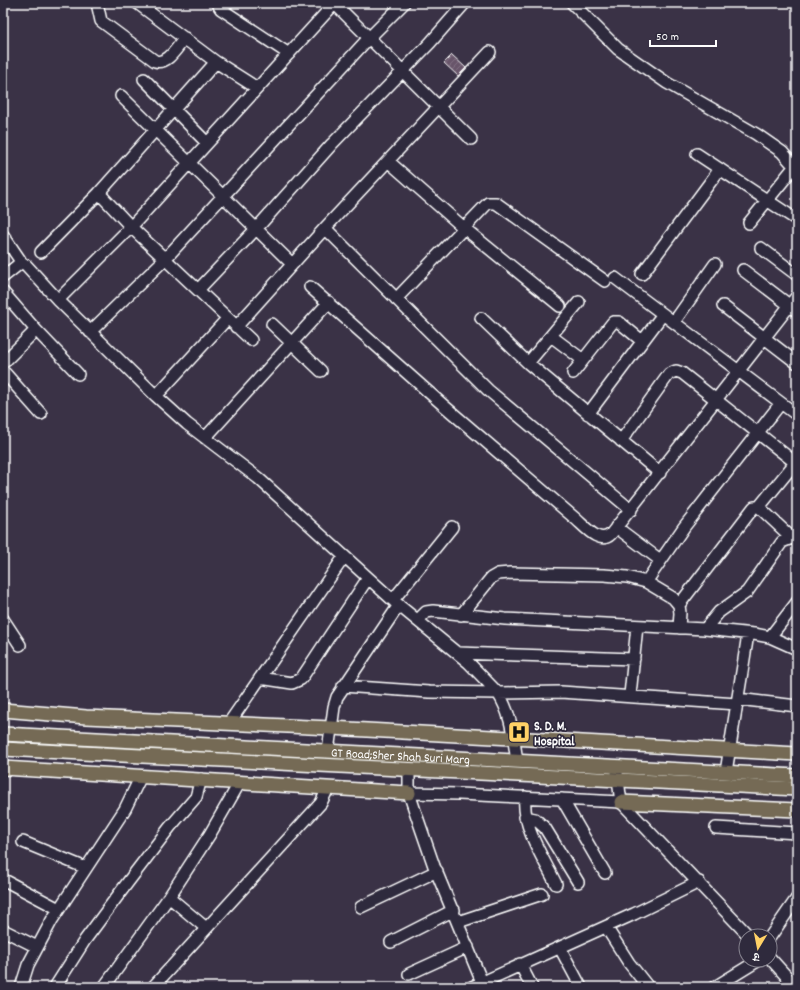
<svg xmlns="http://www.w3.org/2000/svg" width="800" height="990" font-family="Dekko,'Playpen Sans Deva',sans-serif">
<defs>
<pattern id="building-hatch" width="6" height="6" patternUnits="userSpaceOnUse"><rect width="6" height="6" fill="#68546b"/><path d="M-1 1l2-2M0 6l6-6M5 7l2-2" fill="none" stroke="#7f6e81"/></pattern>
</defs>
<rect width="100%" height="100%" fill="#3a3246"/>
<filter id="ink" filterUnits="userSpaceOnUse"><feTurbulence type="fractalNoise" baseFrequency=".025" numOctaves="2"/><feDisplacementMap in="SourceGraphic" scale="8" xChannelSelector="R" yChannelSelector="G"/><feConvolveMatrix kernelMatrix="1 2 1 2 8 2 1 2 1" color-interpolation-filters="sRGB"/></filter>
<g filter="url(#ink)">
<path fill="url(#building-hatch)" stroke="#fff" d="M 452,55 L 466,68 L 458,76 L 444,63 Z"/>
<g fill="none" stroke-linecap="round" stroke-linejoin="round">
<g stroke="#fff" stroke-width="14">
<path id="minor" d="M 97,3 L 101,21 L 155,61 C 168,65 177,47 185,38
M 137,3 L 216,62 L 257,88
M 219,3 L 219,6 L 221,9 L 289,54
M 334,3 L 471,139
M 572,3 L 618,49 L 667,83 L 756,134 L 782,152 L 797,169
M 144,79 L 207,143
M 121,96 L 292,264
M 697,154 L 797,220
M 388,161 L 464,228 L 560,306
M 99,193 L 131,227 L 251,340
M 749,223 L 795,166
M 325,228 L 488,390 L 631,510
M 3,235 L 20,260 L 18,265 L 3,277
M 761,248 L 797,275
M 41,252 L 99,193 L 216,62
M 26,265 L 58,300 L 156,396 L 187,424 L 258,478 L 396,603 L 468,662 L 498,693 L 561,692 L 737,704
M 743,270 L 797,311
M 642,274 L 720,169
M 615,278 L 781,403 L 684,527 L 646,582
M 310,287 L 442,404 L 577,520 C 586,528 600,545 611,534 L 797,296
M 198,290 L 256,229 L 332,144 L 430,43 L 465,3
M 3,292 L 36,330 L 3,363
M 396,299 L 488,203 L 496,203 L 605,281
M 58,300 L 131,227 L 335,3
M 723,306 L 797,363
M 481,318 L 528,363 L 660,473
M 674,322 L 715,264
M 272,324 L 321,371
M 236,327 L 325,228 L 490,52
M 36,330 L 78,374
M 90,332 L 165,259 L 366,41 L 404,3
M 551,336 L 583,360
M 528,363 L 579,302
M 3,371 L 41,414
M 573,373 L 613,322 L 619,322 L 642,341
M 156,396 L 227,319
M 781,403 L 797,415
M 588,414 L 663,314
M 205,438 L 329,302
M 621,441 L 669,374 L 676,371 L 682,373 L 797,464
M 759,507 L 795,463
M 616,527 L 660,560
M 393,600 L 452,527
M 679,605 L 754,507 L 759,507 L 792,538
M 461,615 L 491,578 L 498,574 L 510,573 L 604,575 L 627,577 L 646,582 L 673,598 L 679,605 L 680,613 L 679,628
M 3,619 L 20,645
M 418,620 L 426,612 L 433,611 L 505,619 L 705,629 L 754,634 L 770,637 L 797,649
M 705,629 L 719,612 L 747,592 L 782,542 L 792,538 L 797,540
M 770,637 L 797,602
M 459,653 L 634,659
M 260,678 L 292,683 L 301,679 L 368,578
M 343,686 L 429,692 L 498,693 C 512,715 513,736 517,761
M 630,695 L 637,626
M 738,699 L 797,706
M 229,723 L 344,557
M 328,751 L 334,707 L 337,697 L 399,605
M 409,769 L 409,793 L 415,811 L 434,866 L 484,987
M 726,772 L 748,634
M 617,773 L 621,802 L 749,936
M 409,793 L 459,794 L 621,802
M 525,797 C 522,828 543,857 556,884
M 562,799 L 605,873
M 525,817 L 535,819 L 545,828 L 578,882
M 716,828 L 797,833
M 23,842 L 86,868
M 6,881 L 59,909
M 169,897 L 206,928
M 361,907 L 437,871
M 458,922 L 542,894
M 606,927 L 629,963 L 648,987
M 3,930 L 37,947
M 770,937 L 797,898
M 391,942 L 454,910
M 560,948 L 581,987
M 770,958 L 796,987
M 520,964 L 532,987
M 409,974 L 468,947
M 21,987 L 28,965 L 52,920 L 125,809 L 141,776
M 55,987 L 85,940 L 128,882 L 170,827 L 196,797 L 201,779
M 104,987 L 169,897 L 210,834 L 240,782
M 153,987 L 321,803 L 328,788
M 472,987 L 634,914 L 699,882
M 715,987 L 759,960"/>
</g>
<g stroke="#fff" stroke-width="16">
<g id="major">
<path d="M 3,710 L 86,717 L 331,728 L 797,754"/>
<path id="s1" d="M 3,734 L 797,776"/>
<path d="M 3,749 L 797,789"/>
<path d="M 3,768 L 409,793"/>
<path d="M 621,802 L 797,810"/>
</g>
</g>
<use href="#minor" stroke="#2f2a3d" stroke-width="11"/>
<use href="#major" stroke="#746b55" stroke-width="13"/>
</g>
</g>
<defs>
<g id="hospital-square" transform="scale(1.15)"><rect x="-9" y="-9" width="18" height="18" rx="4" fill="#ffd166" stroke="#2f2a3d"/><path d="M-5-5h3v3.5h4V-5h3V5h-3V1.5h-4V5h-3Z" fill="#111"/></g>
</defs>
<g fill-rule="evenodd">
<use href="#hospital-square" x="519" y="732"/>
</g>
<g text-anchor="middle" stroke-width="3.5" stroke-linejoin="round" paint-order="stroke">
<g font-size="13" font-weight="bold" fill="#fff" stroke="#2f2a3d" text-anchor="start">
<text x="534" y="730">S. D. M.<tspan x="534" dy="15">Hospital</tspan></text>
</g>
<g font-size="13" fill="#fff" stroke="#2f2a3d">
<text dy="5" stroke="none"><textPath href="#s1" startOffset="398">GT Road;Sher Shah Suri Marg</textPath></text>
</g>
</g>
<rect width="800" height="990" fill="none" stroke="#2f2a3d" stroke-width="16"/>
<rect x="8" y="8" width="784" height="974" fill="none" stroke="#fff" stroke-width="1.5" filter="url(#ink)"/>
<g transform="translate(758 948) rotate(190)"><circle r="19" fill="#2f2a3d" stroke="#827f8b"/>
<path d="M0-3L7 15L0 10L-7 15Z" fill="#ffd166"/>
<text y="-6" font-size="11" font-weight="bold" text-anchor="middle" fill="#ffffff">उ</text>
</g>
<path d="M650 40v6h66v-6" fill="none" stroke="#ffffff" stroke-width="2"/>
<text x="656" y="40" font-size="12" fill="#ffffff" stroke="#2f2a3d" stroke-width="3" paint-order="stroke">50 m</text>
</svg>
